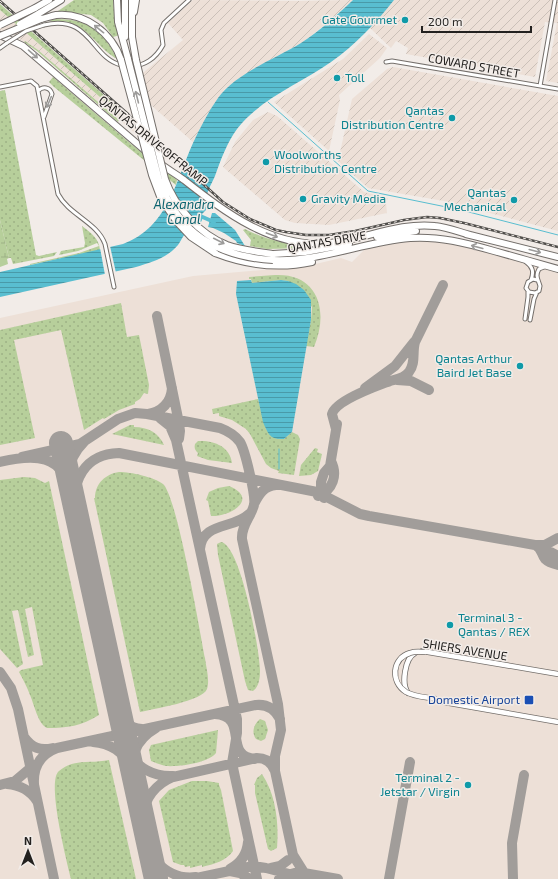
<svg xmlns="http://www.w3.org/2000/svg" width="558" height="879" font-family="'Exo 2',sans-serif">
<defs>
<pattern id="industrial-furrows" width="10" height="10" patternUnits="userSpaceOnUse"><rect width="10" height="10" fill="#ede0d7"/><path d="M-1 1l2-2M0 10L10 0M9 11l2-2" fill="none" stroke="#cbc0b8"/></pattern>
<pattern id="grass-dots" width="8" height="8" patternUnits="userSpaceOnUse"><rect width="8" height="8" fill="#b7cf9b"/><path d="M2 2h.1M6 6h.1" fill="none" stroke="#9db185" stroke-width="1.8" stroke-linecap="round"/></pattern>
<pattern id="wetland-marsh" width="20" height="14" patternUnits="userSpaceOnUse"><rect width="20" height="14" fill="#b7cf9b"/><path d="M1 5h8M5 5V1M11 12h8M15 12V8" fill="none" stroke="#9db185"/></pattern>
<pattern id="water-rules" width="6" height="5" patternUnits="userSpaceOnUse"><rect width="6" height="5" fill="#59bed0"/><path d="M0 2.5h6" fill="none" stroke="#499aa8"/></pattern>
</defs>
<rect width="100%" height="100%" fill="#f2ece8"/>
<path fill="#ede0d7" d="M 410,240 L 430,240 L 454,243 L 514,259 L 558,272 L 558,879 L 0,879 L 0,318 L 193,276 L 307,266 L 341,258 L 352,262 L 364,250 L 388,243 Z"/>
<path fill="url(#industrial-furrows)" d="M 193,0 L 297,1 L 353,0 L 326,24 L 303,42 L 259,66 L 234,82 L 224,90 L 209,112 L 193,142 L 128,85 L 183,40 L 168,23 Z
M 394,0 L 558,0 L 558,83 L 546,81 L 557,23 L 545,22 L 535,77 L 406,54 L 408,48 L 396,41 L 391,48 L 370,28 Z
M 0,10 L 108,104 L 124,115 L 123,117 L 134,123 L 167,156 L 165,159 L 38,50 L 25,41 L 24,42 L 14,35 L 0,30 Z
M 369,34 L 387,48 L 380,58 L 339,95 L 340,100 L 329,151 L 274,102 L 343,59 Z
M 393,67 L 558,96 L 558,231 L 444,201 L 368,188 L 338,161 L 352,99 L 387,69 Z
M 268,112 L 277,116 L 364,192 L 388,198 L 386,203 L 387,213 L 329,225 L 295,223 L 285,220 L 223,167 L 235,142 L 253,120 Z"/>
<path fill="url(#grass-dots)" d="M 74,0 L 113,0 L 114,11 L 120,35 L 113,37 L 103,23 L 91,15 L 58,11 Z
M 0,4 L 113,103 L 125,114 L 124,115 L 108,104 L 0,10 Z
M 56,19 C 88,19 104,31 117,59 C 99,49 90,29 70,23 C 63,20 55,22 48,21 Z
M 25,41 L 38,50 L 119,120 L 118,122 L 37,51 L 24,42 Z
M 53,77 L 131,144 L 177,180 L 176,185 L 140,157 L 54,87 L 49,82 Z
M 5,90 L 36,255 L 39,256 L 57,252 L 54,256 L 13,264 L 11,258 L 9,258 L 0,220 L 0,91 Z
M 82,226 C 91,233 99,238 100,250 L 30,265 L 30,264 L 79,253 L 99,246 L 97,243 L 78,251 L 59,255 L 61,251 L 84,247 L 85,243 Z
M 245,229 C 264,239 284,244 305,245 L 306,248 L 267,249 L 250,246 L 251,240 L 243,230 Z
M 275,275 C 319,273 329,312 314,347 L 306,346 L 311,320 L 312,307 L 288,281 L 281,280 L 252,283 L 251,279 L 249,279 L 249,277 Z
M 121,303 L 127,337 L 139,335 L 149,385 L 148,394 L 144,393 L 140,399 L 135,402 L 135,404 L 119,410 L 104,419 L 103,418 L 84,430 L 61,330 L 14,340 L 35,438 L 0,445 L 0,330 Z
M 258,399 L 266,429 L 284,439 L 292,432 L 298,435 L 300,439 L 294,475 L 278,473 L 279,471 L 271,468 L 266,464 L 250,434 L 246,429 L 232,420 L 219,416 L 219,413 L 213,414 L 212,409 Z
M 130,425 L 134,425 L 134,427 C 148,427 159,433 164,445 L 112,434 Z
M 198,441 C 213,440 230,446 232,463 L 208,460 L 197,456 L 198,453 C 195,450 194,448 195,444 Z
M 315,448 L 318,449 L 317,452 L 322,454 L 318,471 L 311,475 L 299,476 L 301,465 Z
M 119,472 C 131,472 154,477 163,484 C 177,496 200,632 205,658 C 206,667 210,680 207,689 C 203,701 153,709 140,712 L 94,498 L 95,498 C 95,483 106,474 119,472 Z
M 24,477 L 35,478 L 45,483 L 49,481 L 99,715 C 81,726 68,728 47,728 C 38,724 34,704 30,695 C 27,687 23,679 19,672 L 21,670 L 43,665 L 32,607 L 25,609 L 34,655 L 28,657 L 18,610 L 12,611 L 23,664 L 17,668 L 0,649 L 0,480 Z
M 229,486 C 260,499 230,517 211,516 L 208,501 L 206,500 L 209,492 L 218,488 Z
M 221,542 C 241,545 260,652 260,671 C 260,678 259,687 253,691 L 248,690 L 245,681 L 218,555 L 217,544 Z
M 260,719 L 265,721 L 268,730 L 265,739 L 261,741 L 256,739 C 251,732 254,724 260,719 Z
M 218,730 L 216,753 C 208,763 179,767 166,766 C 161,765 156,763 151,761 L 149,750 L 151,745 Z
M 109,760 L 136,879 L 71,879 C 67,862 46,781 59,771 C 74,758 92,764 109,760 Z
M 262,774 C 276,795 279,823 277,848 L 271,851 L 268,849 L 255,793 L 255,785 L 254,785 L 257,778 Z
M 192,781 L 207,781 L 219,783 L 219,785 L 221,790 L 233,851 C 226,861 214,864 202,867 L 202,865 L 190,868 L 190,866 L 185,867 L 184,865 L 181,865 L 173,862 L 159,801 L 169,790 Z"/>
<path fill="url(#wetland-marsh)" d="M 0,220 L 9,258 L 7,259 L 8,264 L 0,267 Z"/>
<path fill="url(#water-rules)" d="M 353,0 L 394,0 C 376,23 355,45 331,62 C 300,84 261,98 237,129 C 227,143 221,159 215,176 C 210,187 203,198 206,210 L 202,214 C 205,225 193,227 187,232 C 183,235 181,241 178,245 C 167,258 152,262 136,267 L 0,297 L 0,272 L 123,244 C 168,227 175,183 193,143 C 200,128 208,112 218,98 C 236,73 275,59 301,43 C 320,31 337,15 353,0 Z
M 212,213 L 215,213 L 235,230 L 245,246 L 237,243 L 236,241 L 224,233 L 213,228 L 208,227 Z
M 251,280 L 252,283 L 281,280 L 288,281 L 296,284 L 304,290 L 311,300 L 311,320 L 292,432 L 284,439 C 270,440 268,434 263,422 L 236,294 L 237,281 Z"/>
<path fill="#f2ece8" d="M 110,246 L 116,273 L 105,275 L 100,248 Z"/>
<g fill="none" stroke-linecap="round" stroke-linejoin="round">
<path stroke="#59bed0" stroke-width="1" d="M 268,102 L 368,191 L 461,210 L 558,235
M 279,449 L 279,469"/>
<path stroke="#59bed0" stroke-width="4" d="M 198,215 L 214,222"/>
<path stroke="#a19d9a" stroke-width="10" d="M 157,316 L 179,423 L 180,431 L 179,439
M 397,380 L 411,381 L 429,390
M 365,388 L 395,366 L 414,342
M 148,414 C 162,412 171,402 172,388
M 160,418 L 170,426 L 176,440 L 237,719 L 237,733 L 232,763 L 257,879
M 336,429 L 332,414 C 336,400 377,386 390,381 C 397,379 404,379 409,372 C 416,363 412,352 415,342 L 443,285
M 22,457 L 80,444 L 118,419 L 135,413 L 147,414 L 220,428 C 228,431 235,435 240,442 C 245,450 256,496 254,505 C 251,517 241,526 242,539 L 278,704 L 281,730 L 275,756 L 275,771 L 293,855 L 308,879
M 0,462 C 34,454 63,453 72,495
M 70,482 C 67,467 73,453 84,442
M 318,496 C 333,490 338,475 331,461
M 324,498 L 321,490 L 321,482 L 324,473 L 330,466 L 337,424
M 254,504 C 259,494 264,486 276,485
M 77,511 C 70,481 85,454 119,453 L 317,492 L 360,514 L 369,516 L 535,545 L 545,545 L 558,538
M 535,545 C 542,548 541,554 545,559 C 548,562 554,564 558,565
M 539,546 L 558,556
M 200,549 C 202,522 234,529 249,514
M 0,672 L 11,688 L 18,709 L 54,879
M 119,705 C 122,719 127,728 142,729
M 215,714 C 250,716 222,756 255,759
M 124,731 C 126,737 126,744 129,750 C 135,768 155,777 173,776
M 24,737 C 32,748 40,751 53,748
M 93,742 C 109,743 125,752 131,768
M 135,781 C 130,757 134,741 156,728
M 7,784 C 20,785 30,790 37,801
M 34,784 C 33,766 41,754 57,748 L 256,705 C 267,704 275,709 280,719
M 0,785 L 15,781 L 34,765
M 142,810 L 153,852 L 163,879
M 143,817 C 144,798 156,784 173,777 L 257,758 C 266,758 272,763 275,771
M 157,862 C 167,873 181,879 196,877
M 271,868 L 280,866 L 288,860
M 230,869 C 241,863 247,854 248,842
M 230,871 L 240,873 L 250,879
M 192,879 L 253,866 L 266,868 L 297,876 L 304,879
M 279,879 L 291,874 L 298,872 L 338,879
M 389,879 L 410,762
M 513,879 L 512,843 L 524,775"/>
<path stroke="#a19d9a" stroke-width="24" d="M 61,443 L 156,879"/>
<g stroke="#746f6b" stroke-width="5">
<path id="street" d="M 44,25 C 91,14 91,58 121,65
M 0,48 L 7,43
M 386,62 L 392,61 L 558,89
M 129,66 C 144,67 156,58 163,45 L 161,30 L 164,23 L 189,0
M 540,86 L 555,0
M 0,87 L 31,81 L 37,86 L 58,194 C 69,215 97,222 105,244 L 114,287
M 38,91 C 43,86 50,87 52,94 L 44,117
M 526,262 C 533,267 534,272 531,280
M 537,280 L 533,279 L 528,282 L 526,288 L 529,292 L 535,293 L 539,291 L 540,286 C 538,279 535,276 539,269 L 544,267
M 525,319 L 528,297 L 528,292
M 530,320 L 534,299 L 537,292"/>
</g>
<g stroke="#746f6b" stroke-width="6">
<path id="secondary" d="M 422,651 L 558,674
M 408,693 C 401,684 405,658 415,653
M 432,700 L 558,722"/>
</g>
<g stroke="#746f6b" stroke-width="8">
<path id="highway" d="M 117,0 L 118,22 L 128,59
M 125,0 L 125,37
M 132,0 L 132,37 L 136,60
M 35,8 L 49,0
M 134,12 L 136,0
M 38,14 L 61,0
M 41,19 C 46,18 51,16 56,15 C 85,12 112,33 121,60
M 0,35 L 23,46 L 148,153
M 159,163 C 167,169 176,174 184,180 C 226,213 273,249 330,243 C 365,239 400,222 435,226 C 447,227 459,232 470,235
M 466,234 L 558,257
M 377,237 L 416,231
M 215,253 C 246,265 280,269 312,262
M 273,254 L 305,252 L 349,244
M 273,260 C 320,262 363,242 410,238 C 439,236 466,243 494,251 C 515,257 537,263 558,269"/>
</g>
<use href="#street" stroke="#fff" stroke-width="3"/>
<use href="#secondary" stroke="#fff" stroke-width="4.5"/>
<use href="#highway" stroke="#fff" stroke-width="6"/>
<g stroke="#504e4b" stroke-width="2.5">
<path id="rail" d="M 0,1 L 128,114 L 138,125 L 223,202 L 250,219 L 276,230 L 286,232 L 306,235 L 329,235 L 355,231 L 404,220 L 427,217 L 440,218 L 464,223 L 558,247"/>
</g>
<use href="#rail" stroke="#f2ece8" stroke-width="1" stroke-dasharray="3" stroke-linecap="butt"/>
<g stroke="#746f6b" stroke-width="5" stroke-linecap="butt">
<path id="street-bridge" d="M 7,43 L 26,31 L 44,25"/>
</g>
<g stroke="#746f6b" stroke-width="6" stroke-linecap="butt">
<path id="secondary-bridge" d="M 425,652 C 420,652 415,651 410,653 C 392,658 390,682 406,692 C 415,697 426,697 436,699"/>
</g>
<g stroke="#746f6b" stroke-width="8" stroke-linecap="butt">
<path id="highway-bridge" d="M 20,24 L 38,14
M 0,25 L 35,8
M 0,36 L 41,19
M 128,59 L 159,180 C 179,233 217,257 273,260
M 121,60 L 152,175 L 161,199 L 177,222 L 191,237 L 215,253
M 136,60 L 165,179 C 175,207 199,234 227,245 C 242,250 258,252 273,254"/>
</g>
<use href="#street-bridge" stroke="#fff" stroke-width="3"/>
<use href="#secondary-bridge" stroke="#fff" stroke-width="4.5"/>
<use href="#highway-bridge" stroke="#fff" stroke-width="6"/>
</g>
<defs><path id="oneway-shaft" d="M-6 0H5M1.5-3L5.5 0L1.5 3" fill="none" stroke-width="1.6" stroke-linecap="round" stroke-linejoin="round"/></defs>
<g stroke="#9c9b9a">
<use href="#oneway-shaft" transform="translate(99 29) rotate(-141)"/>
<use href="#oneway-shaft" transform="translate(33 54) rotate(41)"/>
<use href="#oneway-shaft" transform="translate(137 97) rotate(-104)"/>
<use href="#oneway-shaft" transform="translate(49 102) rotate(113)"/>
<use href="#oneway-shaft" transform="translate(272 235) rotate(20)"/>
<use href="#oneway-shaft" transform="translate(219 241) rotate(27)"/>
<use href="#oneway-shaft" transform="translate(477 247) rotate(-165)"/>
<use href="#oneway-shaft" transform="translate(535 251) rotate(15)"/>
</g>
<g fill="#0f9aa8" stroke="#f2ece8" stroke-width="1.5">
<circle cx="405" cy="20" r="4"/>
<circle cx="337" cy="78" r="4"/>
<circle cx="452" cy="118" r="4"/>
<circle cx="266" cy="162" r="4"/>
<circle cx="303" cy="199" r="4"/>
<circle cx="514" cy="200" r="4"/>
<circle cx="520" cy="366" r="4"/>
<circle cx="450" cy="625" r="4"/>
<circle cx="468" cy="785" r="4"/>
</g>
<rect fill="#1a4fb4" stroke="#f2ece8" stroke-width="1.5" x="524" y="695" width="10" height="10" rx="2"/>
<g text-anchor="middle" stroke-width="3" stroke-linejoin="round" paint-order="stroke">
<g font-size="12" fill="#0d838f" stroke="#f2ece8" text-anchor="end">
<text x="397" y="24">Gate Gourmet</text>
<text x="345" y="82" text-anchor="start">Toll</text>
<text x="444" y="115">Qantas<tspan x="444" dy="14">Distribution Centre</tspan></text>
<text x="274" y="159" text-anchor="start">Woolworths<tspan x="274" dy="14">Distribution Centre</tspan></text>
<text x="506" y="197">Qantas<tspan x="506" dy="14">Mechanical</tspan></text>
<text x="311" y="203" text-anchor="start">Gravity Media</text>
<text x="512" y="363">Qantas Arthur<tspan x="512" dy="14">Baird Jet Base</tspan></text>
<text x="458" y="622" text-anchor="start">Terminal 3 -<tspan x="458" dy="14">Qantas / REX</tspan></text>
<text x="460" y="782">Terminal 2 -<tspan x="460" dy="14">Jetstar / Virgin</tspan></text>
</g>
<g font-size="12" fill="#23211f" stroke="#f2ece8">
<text transform="translate(474 66) rotate(10)" y="4">COWARD STREET</text>
<text transform="translate(153 141) rotate(39)" y="4">QANTAS DRIVE OFFRAMP</text>
<text transform="translate(327 242) rotate(-10)" y="4">QANTAS DRIVE</text>
<text transform="translate(465 650) rotate(9)" y="4">SHIERS AVENUE</text>
</g>
<g font-size="12" fill="#164399" stroke="#f2ece8" text-anchor="end">
<text x="520" y="704">Domestic Airport</text>
</g>
<g font-size="13" font-style="italic" fill="#0a626e" stroke="#f2ece8">
<text x="184" y="209">Alexandra<tspan x="184" dy="15">Canal</tspan></text>
</g>
</g>
<g transform="translate(28 851)" stroke="#f2ece8" stroke-width="3" paint-order="stroke">
<path d="M0-3L7 15L0 10L-7 15Z" fill="#23211f"/>
<text y="-6" font-size="11" font-weight="bold" text-anchor="middle" fill="#23211f">N</text>
</g>
<path d="M422 26v6h109v-6" fill="none" stroke="#23211f" stroke-width="2"/>
<text x="428" y="26" font-size="12" fill="#23211f" stroke="#f2ece8" stroke-width="3" paint-order="stroke">200 m</text>
</svg>
